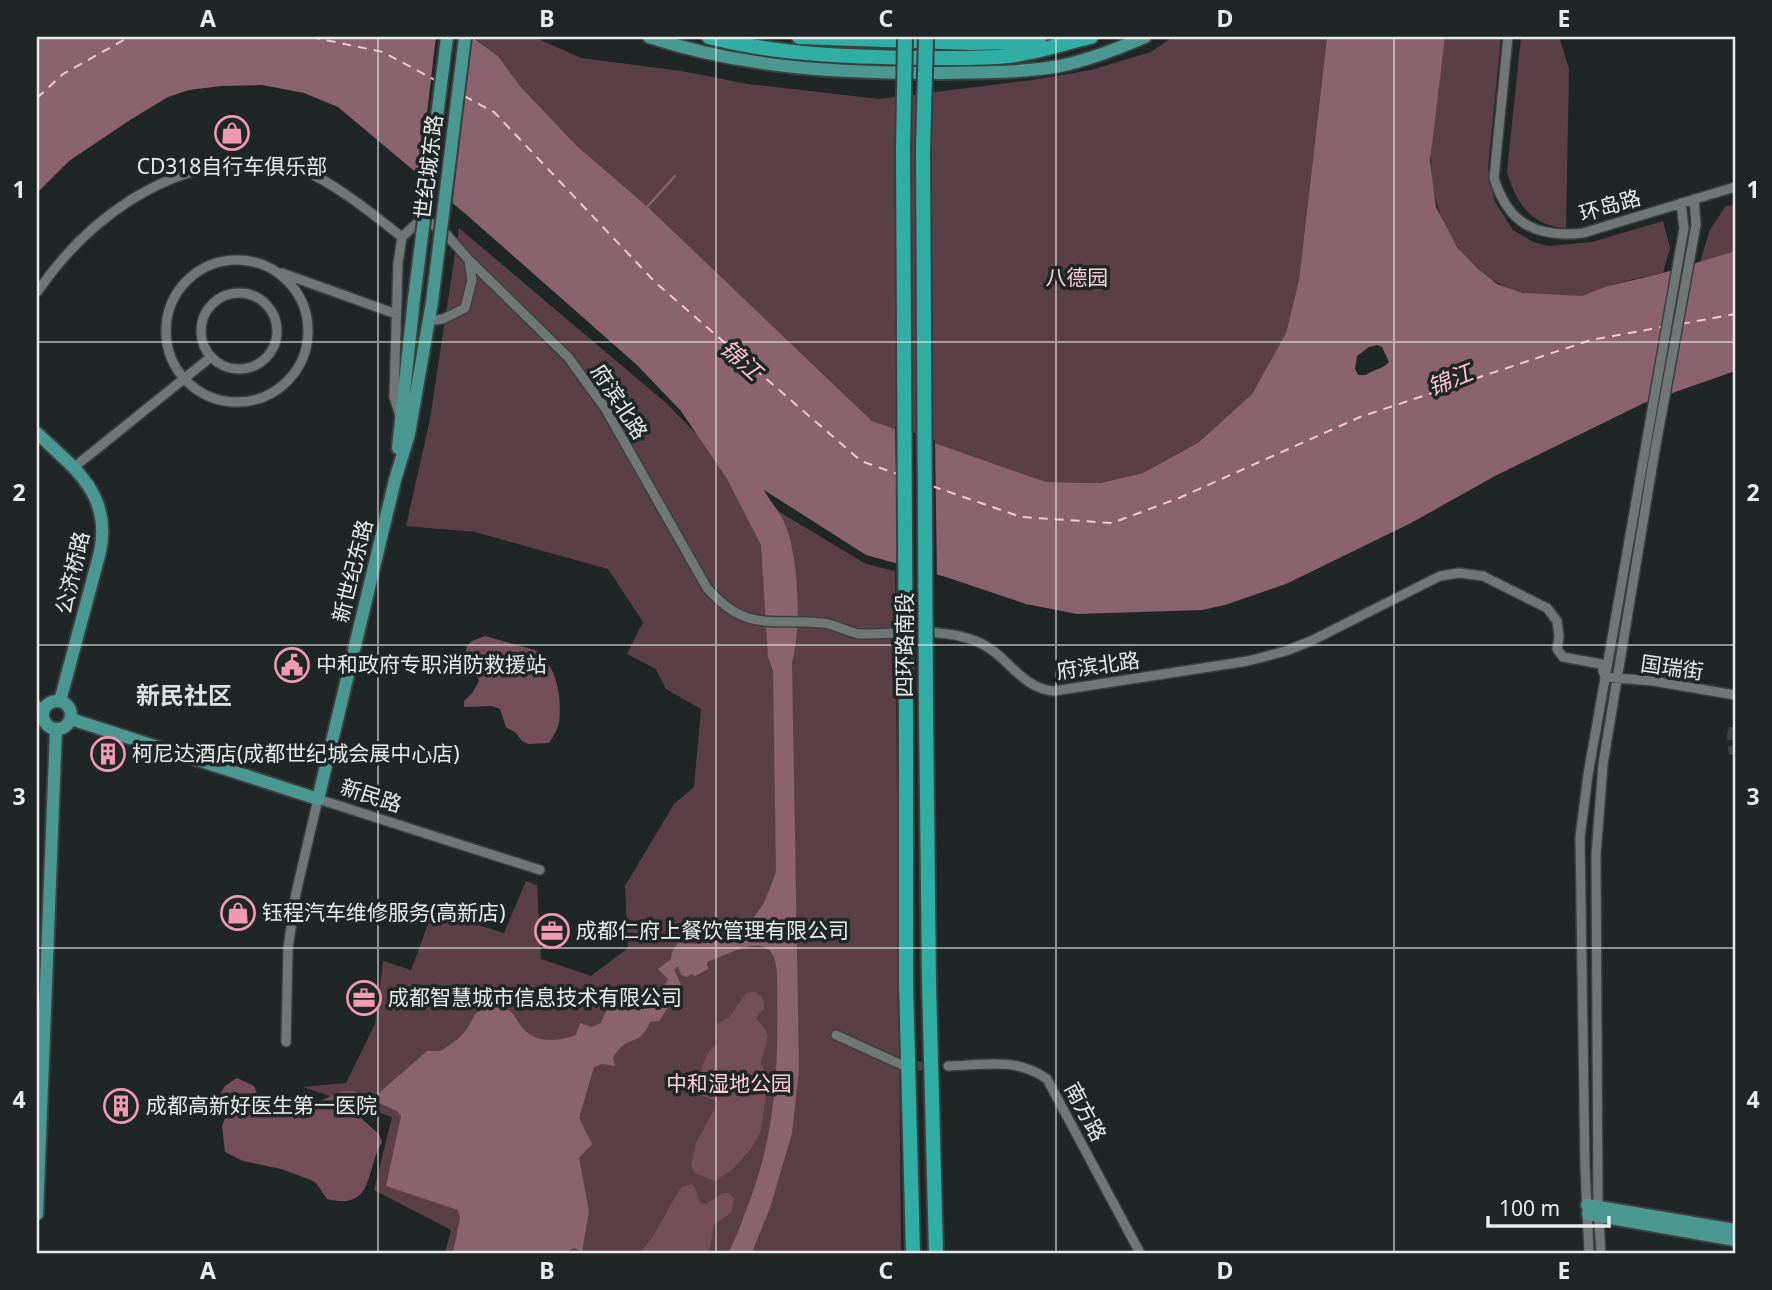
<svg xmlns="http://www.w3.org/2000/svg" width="1772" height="1290" font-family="'Noto Sans','Noto Sans SC',sans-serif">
<rect width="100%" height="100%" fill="#202626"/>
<path fill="#5b3f47" d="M 473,37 L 534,37 L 581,58 L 681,71 L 748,84 L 879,99 L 1032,80 L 1091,70 L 1151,52 L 1173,37 L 1327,37 L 1299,280 L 1286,333 L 1252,394 L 1199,442 L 1143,473 L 1099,483 L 1046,482 L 872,421 L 649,208 L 577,146 L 521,87 L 498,56 Z
M 1445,37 L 1501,37 L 1488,168 L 1495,202 L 1513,230 L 1533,242 L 1549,246 L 1592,242 L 1663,221 L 1670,248 L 1663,273 C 1645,277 1625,280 1606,287 C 1598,290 1590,295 1582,296 C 1552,302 1509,293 1485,275 C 1406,211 1434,123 1445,37 Z
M 1521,37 L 1559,37 L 1569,69 L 1566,228 C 1531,226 1516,203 1507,172 Z
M 1735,204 L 1735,251 L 1700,262 L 1710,230 L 1725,207 Z
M 459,228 L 666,403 L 763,502 L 866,564 L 895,571 L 901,1253 L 445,1253 L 451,1230 L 374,1190 L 392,1117 L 303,1087 L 346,1083 L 375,1024 L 383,961 L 411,970 L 433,911 L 504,933 L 526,881 L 537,885 L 541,959 L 591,976 L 628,948 L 625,886 L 674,804 L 694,787 L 701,709 L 666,689 L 656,669 L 627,654 L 643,622 L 608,569 L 475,532 L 406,526 L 430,419 Z"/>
<path fill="#744f5a" d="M 485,636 L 538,651 L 540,658 C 558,665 562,705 559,722 C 558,729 553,737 549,743 L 528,744 L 522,741 L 516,733 L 506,727 L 500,709 L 492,706 L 464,707 L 464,701 L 473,692 L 479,681 L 477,675 L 461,674 L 467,646 L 472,641 Z
M 756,992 C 763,997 764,1001 764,1009 L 759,1013 L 756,1019 L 765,1029 L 768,1036 L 761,1062 L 768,1081 L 761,1130 L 751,1149 L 731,1171 L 715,1181 L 695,1173 L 691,1166 L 696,1143 L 715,1108 L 715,1101 L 701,1095 C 698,1079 702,1053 717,1044 L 716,1024 L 729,1018 L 746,993 Z
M 237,1078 L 254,1086 L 260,1101 L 272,1096 L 295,1102 L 318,1102 L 342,1091 L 352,1091 L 367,1095 L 371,1100 L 362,1119 L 379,1134 L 382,1142 C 365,1170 375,1211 327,1199 L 316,1183 L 311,1180 L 281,1169 L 243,1161 L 225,1152 L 222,1126 L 228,1110 L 226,1105 L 221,1103 L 219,1096 L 225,1086 Z
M 692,1184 L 696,1189 L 700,1203 L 706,1204 L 723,1193 L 730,1193 L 734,1199 L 731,1213 L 714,1225 L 710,1247 L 707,1253 L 640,1253 L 652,1238 L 681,1187 Z"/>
<path fill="#8a636e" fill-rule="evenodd" d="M 37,37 L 472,37 L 498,56 L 521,87 L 577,146 L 649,208 L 872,421 L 1046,482 L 1100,483 L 1143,473 L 1199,442 L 1252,394 L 1286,333 L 1299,280 L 1327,37 L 1445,37 L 1430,161 L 1436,207 L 1457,247 L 1478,269 L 1497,284 L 1523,293 L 1582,296 L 1608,286 L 1663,273 L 1735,251 L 1735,371 L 1644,403 L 1495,476 L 1411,523 L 1286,584 L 1225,605 L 1202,610 L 1077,614 L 1026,604 L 946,577 L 866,555 L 764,490 C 769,500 777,508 782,518 C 799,549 802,628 792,662 L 799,1069 L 792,1133 L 770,1208 L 752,1252 L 728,1253 C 736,1239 741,1223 747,1208 C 779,1126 778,1060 777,974 C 775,925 734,953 707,962 L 708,969 L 695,976 L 691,974 L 687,977 L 681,975 L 678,966 L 674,970 L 682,987 L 659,1021 L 650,1022 C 639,1049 628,1032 613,1058 L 615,1066 L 602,1064 L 594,1067 L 579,1118 L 592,1144 L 579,1158 L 589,1211 L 582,1252 L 574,1248 L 564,1253 L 453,1253 L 460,1218 L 458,1210 L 386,1186 L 401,1116 L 397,1111 L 375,1101 L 380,1092 L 427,1051 L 441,1051 L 458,1039 L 467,1029 L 475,1014 L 490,1005 C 495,1006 502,1006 506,1009 C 514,1012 516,1019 520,1025 C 533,1044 558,1042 576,1035 L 580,1023 L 592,1027 L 601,1023 L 606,1011 C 632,1002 655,1009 668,979 L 658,969 L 671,959 L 672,952 L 678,943 L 701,944 L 738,931 L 752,920 L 764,903 L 776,872 L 773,671 L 768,657 L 761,545 L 727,479 L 681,411 L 637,365 L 468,216 L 338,107 L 304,93 L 262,85 L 221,86 L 189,90 L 168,97 L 130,120 L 69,161 L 37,193 ZM 1377,345 L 1382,347 L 1389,362 C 1382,370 1374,369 1366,375 L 1358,375 L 1355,369 L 1357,356 L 1369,347 Z"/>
<path fill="#202626" d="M 436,37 L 471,37 L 452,207 L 419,180 Z
M 895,426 L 935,440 L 937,578 L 898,568 Z"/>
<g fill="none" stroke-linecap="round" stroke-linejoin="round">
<path stroke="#8a636e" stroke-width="2.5" d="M 647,207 L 675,176"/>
<path stroke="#fac3d2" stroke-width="2" stroke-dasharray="9 7" stroke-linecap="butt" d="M 311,37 L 383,52 L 435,80
M 464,96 L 494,112 L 656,283 L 861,461 L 900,475
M 37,98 L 63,74 L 129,37
M 1681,324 L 1735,314
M 932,486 L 1021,517 L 1112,523 L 1179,498 L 1360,417 L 1591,340 L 1662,327"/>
<path stroke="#3e4444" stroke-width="9" stroke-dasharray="9 4.5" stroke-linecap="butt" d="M 904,1066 L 948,1066"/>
<path stroke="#3e4444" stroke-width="12" stroke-dasharray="12 6" stroke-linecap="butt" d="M 1735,728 L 1733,736 L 1735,754"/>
<g stroke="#3b403f" stroke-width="12">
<path id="minor" d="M 1508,37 L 1494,178 C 1508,224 1536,238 1583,233 L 1735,187
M 402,237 L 417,223 L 429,222 L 446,234 L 469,260 L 472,280 L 465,308 L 443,319 L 429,321
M166 331a71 71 0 1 1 142 0a71 71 0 1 1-142 0Z
M 469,260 L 568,357 L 605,408 L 707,588 C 747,633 769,618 822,623 C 835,624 845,631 859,634 C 898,635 940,626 978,642 C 1007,654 1021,689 1054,691 L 1248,661 L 1286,651 L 1313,640 L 1440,576 L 1459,573 L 1483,576 L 1547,608 L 1557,621 L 1559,636 L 1557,649 L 1563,657 L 1601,664 L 1605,677 L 1653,681 L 1735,695
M 282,273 L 396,314
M 38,291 C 86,221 165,161 253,164 C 268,164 286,163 301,169 C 338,185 371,213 402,237
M201 331a38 38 0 1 1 76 0a38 38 0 1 1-76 0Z
M 400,416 L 394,397 L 398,263 L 402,237
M 73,468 L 211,357
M 37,705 L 45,709
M 836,1035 L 902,1065
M 286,1042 L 288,948 L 296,893 L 318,799 L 540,870
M 948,1066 C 985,1065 1016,1057 1047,1079 L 1140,1253
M 1589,1253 L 1585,1166 L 1580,837 L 1588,775 L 1684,228 L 1681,203
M 1601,1253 L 1598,1207 L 1596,855 L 1603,764 L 1654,456 L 1696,225 L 1694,199"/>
</g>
<g stroke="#3b403f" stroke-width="16">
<path id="major" d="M 649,37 C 746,69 842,73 943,73 C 982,72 1021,73 1060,66 C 1089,60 1117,49 1145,37
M 37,433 C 75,469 112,494 100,552 L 60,701
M 398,448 L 414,299
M43 715a14 14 0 1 1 28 0a14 14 0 1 1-28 0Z
M 71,719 L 318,799 L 395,480 L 409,434 L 432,302
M 1587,1205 L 1735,1230
M 37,1214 L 56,729
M 1588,1214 L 1735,1240"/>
</g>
<g stroke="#3b403f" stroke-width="18">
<path id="highway" d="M 709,37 C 777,55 851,57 922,58 C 950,58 979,59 1008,56 C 1036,53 1064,43 1091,37
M 799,37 L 971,43 L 1011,42 L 1040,37
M 926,709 L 929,983 L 936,1253
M 906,722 L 906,982 L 913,1253"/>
</g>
<use href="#minor" stroke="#707776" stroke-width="9"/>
<use href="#major" stroke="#4a9891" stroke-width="12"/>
<use href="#highway" stroke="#30aea3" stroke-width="14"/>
<g stroke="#3b403f" stroke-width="16" stroke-linecap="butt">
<path id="major-bridge" d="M 414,299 L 447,37
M 432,302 L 465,37"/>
</g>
<g stroke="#3b403f" stroke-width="18" stroke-linecap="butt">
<path id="highway-bridge" d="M 905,37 L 903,150 L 906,722
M 926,37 L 923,150 L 926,709"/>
</g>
<use href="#major-bridge" stroke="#4a9891" stroke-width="12"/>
<use href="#highway-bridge" stroke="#30aea3" stroke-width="14"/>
</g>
<path fill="none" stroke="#e8eceb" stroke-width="2" stroke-opacity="0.55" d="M 378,37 L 378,1253M 716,37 L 716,1253M 1056,37 L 1056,1253M 1394,37 L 1394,1253M 37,342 L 1735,342M 37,645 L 1735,645M 37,948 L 1735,948"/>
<defs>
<g id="shop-ring" transform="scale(1.75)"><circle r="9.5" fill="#202626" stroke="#f19ab3" stroke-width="1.5"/><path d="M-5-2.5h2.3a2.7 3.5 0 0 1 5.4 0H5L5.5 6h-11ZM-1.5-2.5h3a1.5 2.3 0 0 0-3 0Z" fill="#f19ab3"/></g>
<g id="civic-ring" transform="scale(1.75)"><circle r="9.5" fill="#202626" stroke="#f19ab3" stroke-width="1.5"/><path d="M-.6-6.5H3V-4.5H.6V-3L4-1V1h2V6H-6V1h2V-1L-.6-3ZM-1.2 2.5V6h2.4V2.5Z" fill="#f19ab3"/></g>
<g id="building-ring" transform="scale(1.75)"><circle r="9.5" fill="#202626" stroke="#f19ab3" stroke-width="1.5"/><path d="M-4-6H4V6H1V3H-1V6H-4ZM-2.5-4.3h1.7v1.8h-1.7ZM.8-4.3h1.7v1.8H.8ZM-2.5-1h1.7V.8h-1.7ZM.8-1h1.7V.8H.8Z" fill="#f19ab3"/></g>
<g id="office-ring" transform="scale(1.75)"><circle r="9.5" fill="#202626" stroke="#f19ab3" stroke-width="1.5"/><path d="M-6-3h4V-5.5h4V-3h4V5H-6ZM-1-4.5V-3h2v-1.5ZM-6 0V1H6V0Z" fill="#f19ab3"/></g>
</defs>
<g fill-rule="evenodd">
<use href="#shop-ring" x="232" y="133"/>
<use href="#civic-ring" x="292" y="665"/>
<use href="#building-ring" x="108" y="754"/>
<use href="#shop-ring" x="238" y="913"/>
<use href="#office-ring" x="552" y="931"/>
<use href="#office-ring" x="364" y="998"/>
<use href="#building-ring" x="121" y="1106"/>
</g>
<g text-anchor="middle" stroke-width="7" stroke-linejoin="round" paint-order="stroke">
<g font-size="21" fill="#e8eceb" stroke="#202626" text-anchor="start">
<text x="232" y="174" text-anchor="middle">CD318自行车俱乐部</text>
<text x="316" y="672">中和政府专职消防救援站</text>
<text x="132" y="761">柯尼达酒店(成都世纪城会展中心店)</text>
<text x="262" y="920">钰程汽车维修服务(高新店)</text>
<text x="576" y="938">成都仁府上餐饮管理有限公司</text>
<text x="388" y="1005">成都智慧城市信息技术有限公司</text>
<text x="146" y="1113">成都高新好医生第一医院</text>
</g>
<g font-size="21" fill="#e8eceb" stroke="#202626">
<text transform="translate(429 167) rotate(-83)" y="7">世纪城东路</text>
<text transform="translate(1610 206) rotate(-16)" y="7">环岛路</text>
<text transform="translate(619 402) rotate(57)" y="7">府滨北路</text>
<text transform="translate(353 571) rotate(-76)" y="7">新世纪东路</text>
<text transform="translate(73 573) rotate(-77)" y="7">公济桥路</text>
<text transform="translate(905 645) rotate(-90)" y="7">四环路南段</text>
<text transform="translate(1098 666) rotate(-8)" y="7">府滨北路</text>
<text transform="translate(1672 668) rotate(8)" y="7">国瑞街</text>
<text transform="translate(371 796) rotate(18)" y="7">新民路</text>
<text transform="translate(1085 1112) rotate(62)" y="7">南方路</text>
</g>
<g font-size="21" fill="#fad0db" stroke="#202626">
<text x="1077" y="285">八德园</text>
<text x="729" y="1091">中和湿地公园</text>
</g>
<g font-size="23" font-style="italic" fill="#fac3d2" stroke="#202626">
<text transform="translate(741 360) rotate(42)" y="8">锦江</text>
<text transform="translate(1450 380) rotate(-22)" y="8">锦江</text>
</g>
<g font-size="24" font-weight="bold" fill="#dae2e1" stroke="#202626">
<text x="184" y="704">新民社区</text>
</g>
</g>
<rect width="1772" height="1290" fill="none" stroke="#202626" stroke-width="77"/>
<path d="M1488 1216v10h121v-10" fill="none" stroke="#e8eceb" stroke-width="3.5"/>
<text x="1499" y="1216" font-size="21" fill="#e8eceb" stroke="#202626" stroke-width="5" paint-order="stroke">100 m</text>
<rect x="38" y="38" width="1696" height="1214" fill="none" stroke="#e8eceb" stroke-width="2.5"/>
<g font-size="23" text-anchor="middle" font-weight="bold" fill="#e8eceb">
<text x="208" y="27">A</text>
<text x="547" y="27">B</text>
<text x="886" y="27">C</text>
<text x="1225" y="27">D</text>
<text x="1564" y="27">E</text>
<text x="19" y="198">1</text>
<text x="1753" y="198">1</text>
<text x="19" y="501">2</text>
<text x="1753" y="501">2</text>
<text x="19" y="805">3</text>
<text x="1753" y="805">3</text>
<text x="19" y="1108">4</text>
<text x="1753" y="1108">4</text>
<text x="208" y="1279">A</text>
<text x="547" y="1279">B</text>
<text x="886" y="1279">C</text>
<text x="1225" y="1279">D</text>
<text x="1564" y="1279">E</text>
</g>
</svg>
